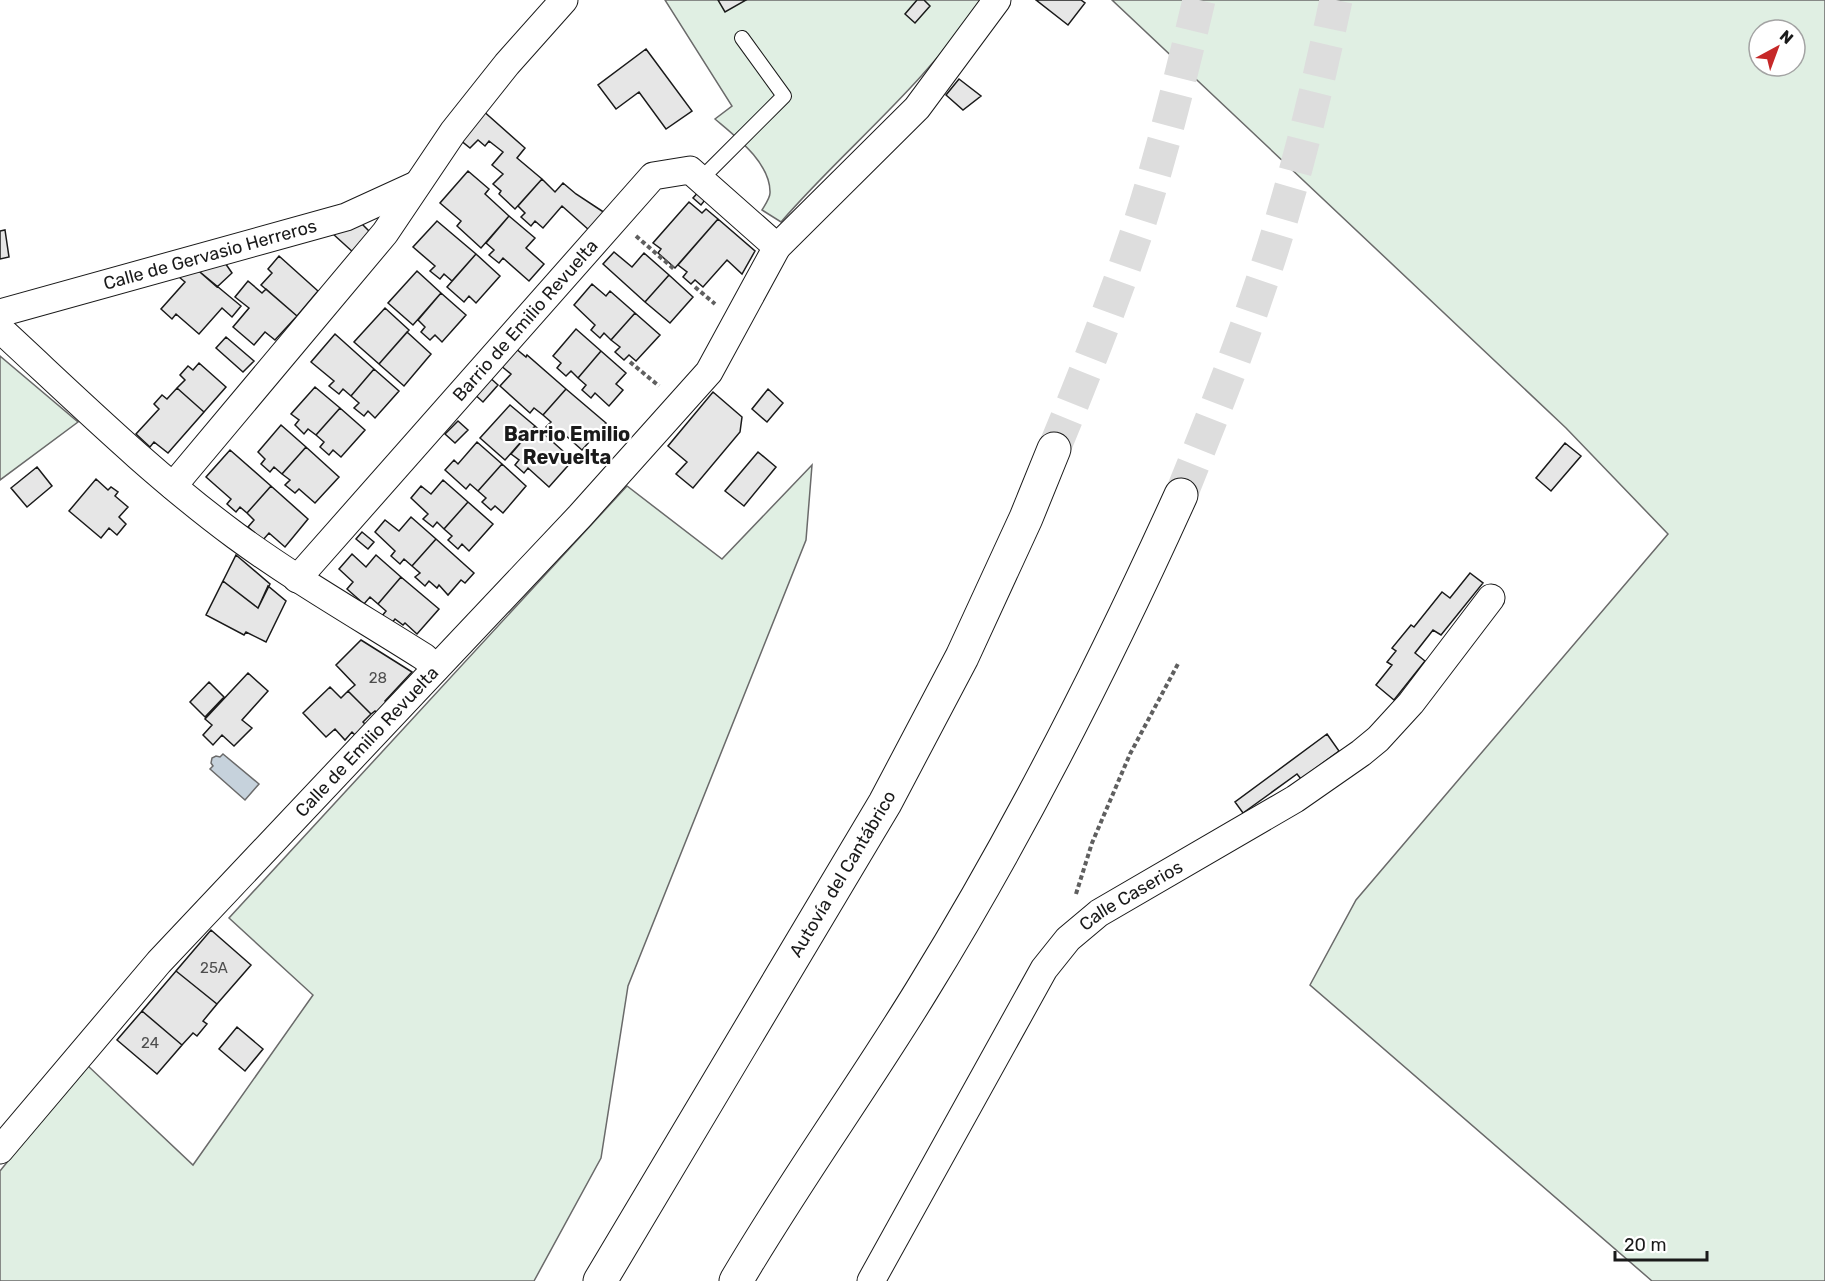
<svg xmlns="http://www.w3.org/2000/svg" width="1825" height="1281" font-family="Rubik,sans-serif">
<rect width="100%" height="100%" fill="#fff"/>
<path fill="#e0efe3" stroke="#6a6a6a" stroke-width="1.5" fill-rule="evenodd" d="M 665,0 L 980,0 C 926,85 846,147 781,222 L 762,210 C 765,205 770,198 770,193 C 771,163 735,136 715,119 L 732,106 Z
M 1112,0 L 1825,0 L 1825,1281 L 1652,1281 L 1310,985 L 1356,900 L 1668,534 L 1566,428 ZM 1759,30 L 1795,30 L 1795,66 L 1759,66 Z
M 0,356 L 78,422 L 0,480 Z
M 812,465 L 806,540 L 628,986 L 601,1158 L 534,1281 L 0,1281 L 0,1171 L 86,1064 L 193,1165 L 313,995 L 229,918 L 627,486 L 722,559 Z"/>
<path fill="#c6d2dc" stroke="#6a6a6a" stroke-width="1.5" d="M 223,754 L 259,784 L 245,800 L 210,769 L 213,766 L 211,763 L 212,758 L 216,756 L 220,757 Z"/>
<path fill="#e6e6e6" stroke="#1a1a1a" stroke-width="1.5" d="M 718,0 L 746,0 L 725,12 Z
M 917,0 L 924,0 L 930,6 L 915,23 L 905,14 Z
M 1036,0 L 1081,0 L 1085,3 L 1068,25 Z
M 646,49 L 692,111 L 666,129 L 639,92 L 616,109 L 598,85 Z
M 959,79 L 981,96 L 963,110 L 946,95 Z
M 481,109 L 525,148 L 517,158 L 542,179 L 515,209 L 499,194 L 501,191 L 493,184 L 503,174 L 492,165 L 503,152 L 489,141 L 485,146 L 478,140 L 470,148 L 459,139 Z
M 468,171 L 489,189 L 485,194 L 509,216 L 481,248 L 457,226 L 461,221 L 440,203 Z
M 542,179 L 555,192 L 563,183 L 576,194 L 605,213 L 589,230 L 562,206 L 543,228 L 535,221 L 531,226 L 521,217 L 525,213 L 518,206 Z
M 701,189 L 709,195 L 701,205 L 693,198 Z
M 689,202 L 702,213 L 706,209 L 718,219 L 675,268 L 658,253 L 661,249 L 653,243 Z
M 509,216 L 535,238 L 526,248 L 544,264 L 529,281 L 503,258 L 499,263 L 489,255 L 494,250 L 486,243 Z
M 718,219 L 755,251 L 742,274 L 727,260 L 703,287 L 695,280 L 691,284 L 683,277 L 687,272 L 678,265 Z
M 358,220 L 372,234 L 355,254 L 333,234 Z
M 437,221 L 476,254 L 452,281 L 444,274 L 440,279 L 430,271 L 435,266 L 413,247 Z
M 5,230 L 9,257 L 0,259 L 0,231 Z
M 614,252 L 632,267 L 644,253 L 669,275 L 645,302 L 603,264 Z
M 476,254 L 500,276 L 476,303 L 469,296 L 464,302 L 447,287 Z
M 279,256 L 318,291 L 297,316 L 261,285 L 272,273 L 268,269 Z
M 223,260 L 232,273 L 217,287 L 194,267 Z
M 194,267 L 241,306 L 232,317 L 222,308 L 199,334 L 176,314 L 172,319 L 161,309 L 185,282 L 173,272 Z
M 417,271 L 441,293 L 413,325 L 388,303 Z
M 669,275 L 693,297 L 670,323 L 645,302 Z
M 248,281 L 262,293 L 266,289 L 297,316 L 275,340 L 265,332 L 254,345 L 233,327 L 249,308 L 235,297 Z
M 592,284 L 606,296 L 610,291 L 635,313 L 611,340 L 604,333 L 600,338 L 591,330 L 595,325 L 574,305 Z
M 441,293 L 466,315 L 442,342 L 435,335 L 430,340 L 421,332 L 425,327 L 418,320 Z
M 385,308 L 409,330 L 379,364 L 354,342 Z
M 635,313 L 660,335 L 636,361 L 629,355 L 624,360 L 615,352 L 620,347 L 611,340 Z
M 576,329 L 601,351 L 578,378 L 571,371 L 566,376 L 557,368 L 561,363 L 553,356 Z
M 407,332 L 431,354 L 404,386 L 379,364 Z
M 335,334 L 374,369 L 351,396 L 343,389 L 339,394 L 329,386 L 334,381 L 311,362 Z
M 226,337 L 254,361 L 243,372 L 216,348 Z
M 515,348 L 526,357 L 527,355 L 566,389 L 543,415 L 534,408 L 530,413 L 500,386 L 511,374 L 500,365 Z
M 601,351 L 626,373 L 616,384 L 623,390 L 609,406 L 595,393 L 591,398 L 582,390 L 586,385 L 578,378 Z
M 199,363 L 226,387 L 204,412 L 177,388 L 185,380 L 180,375 L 188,366 L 193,370 Z
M 374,369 L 399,391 L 375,418 L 368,411 L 364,416 L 354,408 L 359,403 L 351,396 Z
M 487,375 L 498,385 L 483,402 L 472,392 Z
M 315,387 L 340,408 L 316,435 L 308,429 L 304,434 L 295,425 L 299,420 L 291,414 Z
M 177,388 L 204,412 L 168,453 L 154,442 L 150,447 L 136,434 L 159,409 L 154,404 L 162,395 L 167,399 Z
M 566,389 L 606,423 L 582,450 L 564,434 L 560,439 L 546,427 L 551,422 L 543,415 Z
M 768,389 L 783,403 L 767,422 L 752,409 Z
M 713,392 L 742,417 L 740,432 L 693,488 L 676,474 L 687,462 L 668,446 Z
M 510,405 L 535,426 L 505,460 L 480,438 Z
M 340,408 L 365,430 L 341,457 L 333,450 L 329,455 L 320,447 L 324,442 L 316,435 Z
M 458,421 L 468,430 L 455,443 L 445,434 Z
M 281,425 L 306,447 L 282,474 L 274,467 L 270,472 L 261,464 L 265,459 L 258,452 Z
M 535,426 L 573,460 L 549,487 L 528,468 L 524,473 L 515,465 L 519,460 L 511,454 Z
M 477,442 L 502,464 L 478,491 L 470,484 L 466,489 L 445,470 L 454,460 L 458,464 Z
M 1565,443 L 1581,456 L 1551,491 L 1536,478 Z
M 306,447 L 339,477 L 315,503 L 299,489 L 295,493 L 285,485 L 290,480 L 282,474 Z
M 230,450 L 271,486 L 247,513 L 240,507 L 236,512 L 227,504 L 231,499 L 206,477 Z
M 758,452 L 776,467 L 744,506 L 725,491 Z
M 502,464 L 526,486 L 503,513 L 495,506 L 491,510 L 482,502 L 486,498 L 478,491 Z
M 37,467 L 52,486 L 27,507 L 11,488 Z
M 96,479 L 108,490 L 111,487 L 118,492 L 115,496 L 128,507 L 119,517 L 126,524 L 117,535 L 109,528 L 101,538 L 69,511 Z
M 443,480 L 468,502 L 444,529 L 437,522 L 433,527 L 423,519 L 428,514 L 411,498 L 421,486 L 431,494 Z
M 271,486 L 308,519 L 285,547 L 269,533 L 263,540 L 248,527 L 254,520 L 247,513 Z
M 468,502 L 493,524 L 469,551 L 462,544 L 458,549 L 448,540 L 452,536 L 444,529 Z
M 411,517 L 436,539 L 412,566 L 404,559 L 400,564 L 391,556 L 395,551 L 375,532 L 385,520 L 399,531 Z
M 362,532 L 374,542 L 368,549 L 356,539 Z
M 436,539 L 474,573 L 465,583 L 461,580 L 448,595 L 439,585 L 437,588 L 429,581 L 425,586 L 415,577 L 420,573 L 412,566 Z
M 352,554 L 366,567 L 376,555 L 401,577 L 378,604 L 370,597 L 364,604 L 347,589 L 353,582 L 339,569 Z
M 236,555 L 270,584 L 258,608 L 223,581 Z
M 1470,573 L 1483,583 L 1441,635 L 1433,630 L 1415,653 L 1425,661 L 1394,700 L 1376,685 L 1392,665 L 1387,662 L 1396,651 L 1392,648 L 1411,625 L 1414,627 L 1442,592 L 1450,598 Z
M 401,577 L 439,609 L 417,634 L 405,623 L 403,625 L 395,619 L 391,624 L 382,616 L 386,611 L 378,604 Z
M 223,581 L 258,608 L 268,586 L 286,601 L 266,642 L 246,632 L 244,635 L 206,615 Z
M 361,640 L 412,672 L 385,701 L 388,704 L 378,714 L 375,711 L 371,714 L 348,691 L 355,685 L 336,665 Z
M 248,673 L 268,691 L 242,720 L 252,728 L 234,746 L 222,735 L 213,745 L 203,735 L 212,725 L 205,719 Z
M 209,682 L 224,697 L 205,717 L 190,702 Z
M 330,687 L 341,698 L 348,691 L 371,714 L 363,722 L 366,725 L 355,735 L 352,732 L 345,740 L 335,729 L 326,737 L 303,713 Z
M 1327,734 L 1339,751 L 1301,779 L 1297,774 L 1243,813 L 1235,802 Z
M 211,930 L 251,965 L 217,1004 L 176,971 Z
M 176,971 L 217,1004 L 203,1021 L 207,1024 L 197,1036 L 193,1033 L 182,1045 L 142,1011 Z
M 142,1011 L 182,1045 L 157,1074 L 117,1040 Z
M 237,1027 L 263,1049 L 245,1071 L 219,1049 Z"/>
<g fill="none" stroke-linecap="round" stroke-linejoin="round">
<path stroke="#ddd" stroke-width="33" stroke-dasharray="33 16" stroke-linecap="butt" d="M 1054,449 C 1084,376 1113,303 1138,228 C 1162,154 1181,76 1199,0
M 1181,495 C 1211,420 1241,346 1266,269 C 1295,181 1317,90 1336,0"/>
<g stroke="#1a1a1a" stroke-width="16">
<path id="lane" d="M 701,179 L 784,96 L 742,38"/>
</g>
<g stroke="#1a1a1a" stroke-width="29">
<g id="street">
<path id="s1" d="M 0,313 L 346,217 L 416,185"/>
<path d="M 0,329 C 77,400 152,474 236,536 C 296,580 361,617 424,657 L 436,668"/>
<path d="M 173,486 L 385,233 L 453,132 L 507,64 L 564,0"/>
<path id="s2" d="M 297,579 L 653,176 L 690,170 L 777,247"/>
<path id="s3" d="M 0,1150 L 159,962 L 580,516 L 709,372 L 777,247 L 917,108 L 997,0"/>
<path id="s4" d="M 871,1281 L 1044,969 L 1068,939 L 1099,913 L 1295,799 L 1361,753 L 1378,739 L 1411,703 L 1491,598"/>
</g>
</g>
<g stroke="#1a1a1a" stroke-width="35">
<g id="highway">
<path id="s5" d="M 600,1281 L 885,803 L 962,657 L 1026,518 L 1054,449"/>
<path d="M 736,1281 C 794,1182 862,1088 922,990 C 1020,831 1104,665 1181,495"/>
</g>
</g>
<path stroke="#5f5f5f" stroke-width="4" stroke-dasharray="4.5 3" stroke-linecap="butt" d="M 636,236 L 674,269
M 695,287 L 715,304
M 630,362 L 659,386
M 1076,894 L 1092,843 L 1130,754 L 1179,662"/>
<use href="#lane" stroke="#fff" stroke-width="14"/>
<use href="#street" stroke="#fff" stroke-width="27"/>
<use href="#highway" stroke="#fff" stroke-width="33"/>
</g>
<g text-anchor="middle" stroke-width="4.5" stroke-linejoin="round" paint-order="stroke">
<g font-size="15" fill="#4d4d4d">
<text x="378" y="683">28</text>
<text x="214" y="973">25A</text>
<text x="150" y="1048">24</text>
</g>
<g font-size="18" fill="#1a1a1a" stroke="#fff">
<text dy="6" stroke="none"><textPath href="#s1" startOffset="218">Calle de Gervasio Herreros</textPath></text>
<text dy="6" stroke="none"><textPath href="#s2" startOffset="345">Barrio de Emilio Revuelta</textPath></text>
<text dy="6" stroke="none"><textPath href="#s3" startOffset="549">Calle de Emilio Revuelta</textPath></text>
<text dy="6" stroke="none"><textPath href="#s5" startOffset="474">Autovía del Cantábrico</textPath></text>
<text dy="6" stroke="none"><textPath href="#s4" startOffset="472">Calle Caserios</textPath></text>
</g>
<g font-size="20" font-weight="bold" fill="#1a1a1a" stroke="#fff">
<text x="567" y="441">Barrio Emilio<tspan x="567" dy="23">Revuelta</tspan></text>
</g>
</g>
<g transform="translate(1777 48) rotate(41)"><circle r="28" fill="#ffffff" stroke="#a3a3a3" stroke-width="1.5"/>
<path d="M0-4.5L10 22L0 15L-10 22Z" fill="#c62828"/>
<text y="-9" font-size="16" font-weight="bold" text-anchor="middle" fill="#1a1a1a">N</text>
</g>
<path d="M1615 1251v9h92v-9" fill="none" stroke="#1a1a1a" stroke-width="3"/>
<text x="1624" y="1251" font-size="18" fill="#1a1a1a" stroke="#ffffff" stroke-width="4.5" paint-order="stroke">20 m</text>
</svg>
